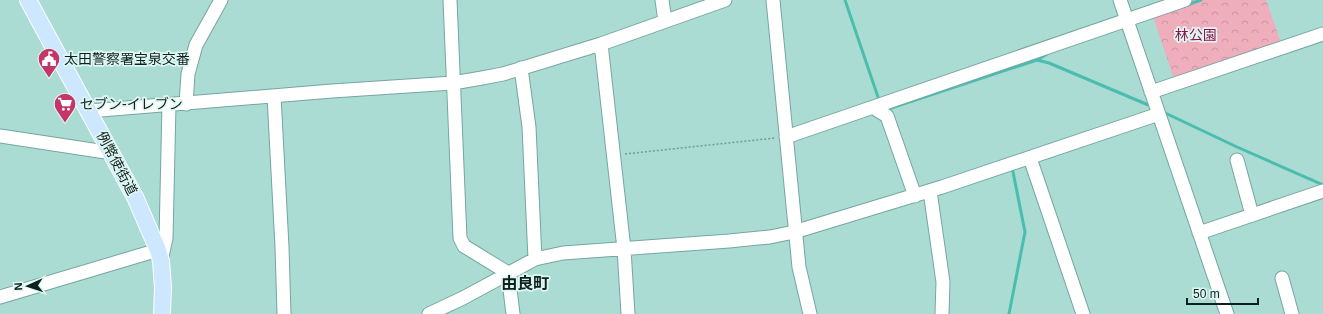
<svg xmlns="http://www.w3.org/2000/svg" width="1323" height="314" font-family="Helvetica,'Noto Sans JP',sans-serif">
<defs>
<pattern id="forest-crowns" width="20" height="18" patternUnits="userSpaceOnUse"><rect width="20" height="18" fill="#efaebc"/><path d="M2 6a3 3 0 1 1 6 0M12 15a3 3 0 1 1 6 0" fill="none" stroke="#cc95a1"/></pattern>
</defs>
<rect width="100%" height="100%" fill="#aadcd4"/>
<path fill="url(#forest-crowns)" d="M 1193,0 L 1266,0 L 1281,43 L 1174,79 L 1152,14 Z"/>
<g fill="none" stroke-linecap="round" stroke-linejoin="round">
<path stroke="#4bbdaf" stroke-width="3" d="M 845,0 L 879,100
M 1187,5 L 1201,0
M 1037,60 L 1047,54
M 886,107 L 888,109 L 1037,60 L 1049,63 L 1153,107
M 1161,111 L 1237,147 L 1323,185
M 1009,314 L 1025,232 L 1012,167"/>
<g stroke="#76a69f" stroke-width="15">
<path id="minor" d="M 450,0 L 460,238 L 464,246 L 508,273
M 662,0 L 665,21
M 773,0 L 799,267 L 810,314
M 1120,0 L 1227,314
M 601,44 L 624,249 L 628,314
M 521,68 L 529,127 L 535,259
M 1151,92 L 1323,34
M 274,96 L 282,247 L 284,314
M 186,104 L 188,74 L 196,45 L 221,0
M 874,108 L 887,116 L 915,196
M 89,111 L 332,91 L 453,83 L 482,78 L 503,74 L 601,44 L 725,0
M 0,136 L 112,153
M 786,137 L 1185,0
M 1030,158 L 1083,314
M 1237,160 L 1252,215
M 930,191 L 943,282 L 942,314
M 1199,233 L 1323,191
M 161,261 L 166,238 L 169,105
M 508,273 L 513,314
M 1282,278 L 1292,314
M 0,297 L 158,250
M 429,314 L 463,298 L 535,259 L 563,253 L 729,241 L 770,237 L 794,232 L 942,187 L 1159,114"/>
</g>
<g stroke="#fff" stroke-width="18">
<path id="major" d="M 28,0 L 135,197 L 158,250 L 161,261 L 163,288 L 162,314"/>
</g>
<path stroke="#739b95" stroke-width="1.5" stroke-dasharray="2 2" stroke-linecap="butt" d="M 625,154 L 775,138"/>
<use href="#minor" stroke="#fff" stroke-width="13"/>
<use href="#major" stroke="#cce7fe" stroke-width="16"/>
</g>
<defs>
<g id="civic-pin" transform="scale(1.15)"><path d="M0 17L-7.5 6A9.5 9.5 0 1 1 7.5 6Z" fill="#c33667" stroke="#dff7f3"/><path d="M-.6-6.5H3V-4.5H.6V-3L4-1V1h2V6H-6V1h2V-1L-.6-3ZM-1.2 2.5V6h2.4V2.5Z" fill="#fff"/></g>
<g id="supermarket-pin" transform="scale(1.15)"><path d="M0 17L-7.5 6A9.5 9.5 0 1 1 7.5 6Z" fill="#c33667" stroke="#dff7f3"/><path d="M-6-5.5h2.5l.6 2H6L4.5 2H-2.5L-4.4-4H-6ZM-1.5 3.2a1.3 1.3 0 1 0 .1 0ZM3 3.2a1.3 1.3 0 1 0 .1 0Z" fill="#fff"/></g>
</defs>
<g fill-rule="evenodd">
<use href="#civic-pin" x="49" y="59"/>
<use href="#supermarket-pin" x="65" y="104"/>
</g>
<g text-anchor="middle" stroke-width="3.5" stroke-linejoin="round" paint-order="stroke">
<g font-size="14" fill="#901245" stroke="#dff7f3">
<text x="1196" y="40">林公園</text>
</g>
<g font-size="14" fill="#0d211e" stroke="#dff7f3" text-anchor="start">
<text x="64" y="64">太田警察署宝泉交番</text>
<text x="80" y="109">セブン-イレブン</text>
</g>
<g font-size="14" fill="#0d211e" stroke="#dff7f3">
<text transform="translate(117 163) rotate(62)" y="5">例幣使街道</text>
</g>
<g font-size="16" font-weight="bold" fill="#0d211e" stroke="#dff7f3">
<text x="525" y="289">由良町</text>
</g>
</g>
<g transform="translate(28 286) rotate(267)" stroke="#dff7f3" stroke-width="3" paint-order="stroke">
<path d="M0-3L7 15L0 10L-7 15Z" fill="#0d211e"/>
<text y="-6" font-size="11" font-weight="bold" text-anchor="middle" fill="#0d211e">N</text>
</g>
<path d="M1187 298v6h71v-6" fill="none" stroke="#0d211e" stroke-width="2"/>
<text x="1193" y="298" font-size="12" fill="#0d211e" stroke="#dff7f3" stroke-width="3" paint-order="stroke">50 m</text>
</svg>
